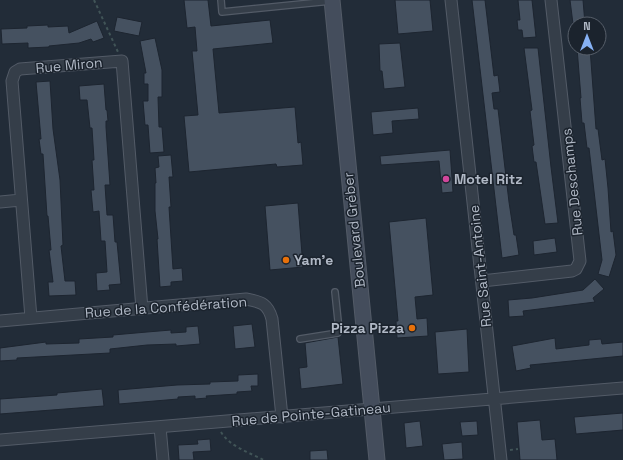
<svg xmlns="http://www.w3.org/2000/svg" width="623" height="460" font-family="'Space Grotesk',sans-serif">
<rect width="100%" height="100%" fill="#222c38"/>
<path fill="#455160" stroke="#1d2530" d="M 184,0 L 208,0 L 211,26 L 270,20 L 273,43 L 213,49 L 219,113 L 295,107 L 298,143 L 301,142 L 303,165 L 277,167 L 276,164 L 189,172 L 184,116 L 198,115 L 192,51 L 197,51 L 195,27 L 187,28 Z
M 395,0 L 430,0 L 433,31 L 398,34 Z
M 472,0 L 485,0 L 494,76 L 498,75 L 500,92 L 492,93 L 494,109 L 498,109 L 509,202 L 514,235 L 516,235 L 519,255 L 502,258 Z
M 518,0 L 532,0 L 536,37 L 523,38 L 522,30 L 518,30 L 517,20 L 520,20 Z
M 570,0 L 583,0 L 585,24 L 573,24 Z
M 117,17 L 142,22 L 139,36 L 114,31 Z
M 97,21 L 104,38 L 93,42 L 91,39 L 79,43 L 49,46 L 49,47 L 28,48 L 28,43 L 2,44 L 1,29 L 27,28 L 27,26 L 48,25 L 48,27 L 68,26 L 69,33 Z
M 155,38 L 162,70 L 162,97 L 158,97 L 159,127 L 162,127 L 164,152 L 150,153 L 148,125 L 145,125 L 143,101 L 148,101 L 148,84 L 144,84 L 144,73 L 146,73 L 140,41 Z
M 400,43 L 405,87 L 384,89 L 382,71 L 380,71 L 379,44 Z
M 524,48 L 538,48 L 551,167 L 558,223 L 545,224 L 536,162 L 534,162 L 532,146 L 534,145 L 530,111 L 532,110 Z
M 577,48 L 590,48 L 596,129 L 598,129 L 602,160 L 605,159 L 608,188 L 611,232 L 613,231 L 616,255 L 609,277 L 598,274 L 602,260 L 589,148 L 587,148 L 584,123 L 582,123 L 580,98 L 581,98 Z
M 50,81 L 53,129 L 60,180 L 63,245 L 61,246 L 65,281 L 75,281 L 76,295 L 49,296 L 48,282 L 53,282 L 49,250 L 51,250 L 48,216 L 47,216 L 43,154 L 41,154 L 39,139 L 41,139 L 36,82 Z
M 104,84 L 106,110 L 107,110 L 108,121 L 106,121 L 106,127 L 110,185 L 105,185 L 107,215 L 113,215 L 115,242 L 117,242 L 121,284 L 109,285 L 110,290 L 97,291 L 96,273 L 107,272 L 105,241 L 101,241 L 99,211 L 93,212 L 91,190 L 94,190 L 92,160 L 94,160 L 92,128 L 90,128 L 87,100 L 80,100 L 79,86 Z
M 418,108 L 419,119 L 392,121 L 393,133 L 373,135 L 371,112 Z
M 450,150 L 453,192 L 442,193 L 439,161 L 381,165 L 380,156 Z
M 171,155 L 173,177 L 169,177 L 171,207 L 169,207 L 173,269 L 182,268 L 183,281 L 171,282 L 171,286 L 160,287 L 157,239 L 158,239 L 155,211 L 155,183 L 156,183 L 155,168 L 159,167 L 158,156 Z
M 298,203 L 303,267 L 270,270 L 265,206 Z
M 426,218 L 433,295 L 415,297 L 417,319 L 427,318 L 428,336 L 397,338 L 396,321 L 398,321 L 389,222 Z
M 555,238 L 557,252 L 534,255 L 533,241 Z
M 595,279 L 604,289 L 593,298 L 595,302 L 523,311 L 524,316 L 509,317 L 508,300 L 532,298 L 583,290 Z
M 252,324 L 255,347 L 235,349 L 233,326 Z
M 198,326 L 200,344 L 176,346 L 176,344 L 147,345 L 110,349 L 110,353 L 17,358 L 17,360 L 0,361 L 0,348 L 46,342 L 46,344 L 79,343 L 79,339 L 113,337 L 113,335 L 147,332 L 171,330 L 171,333 L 186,332 L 186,327 Z
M 467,329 L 469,372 L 438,374 L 435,332 Z
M 338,337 L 343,384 L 301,389 L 299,368 L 307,367 L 305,343 Z
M 555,338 L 556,349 L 589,345 L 589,340 L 601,339 L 602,344 L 623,342 L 623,356 L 530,365 L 531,368 L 516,371 L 512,346 Z
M 258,374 L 258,386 L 251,386 L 252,391 L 237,392 L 237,394 L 206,396 L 207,398 L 195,399 L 195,396 L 178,397 L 178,399 L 119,404 L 118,390 L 177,385 L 210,384 L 210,382 L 238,381 L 238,375 Z
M 102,389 L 104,406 L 0,414 L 0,399 L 57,395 L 57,393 Z
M 623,413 L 623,430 L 576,434 L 574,417 Z
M 540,420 L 542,440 L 555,439 L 557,460 L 520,460 L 517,422 Z
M 420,421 L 423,446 L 406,448 L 404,423 Z
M 477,421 L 478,435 L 462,436 L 460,422 Z
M 210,439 L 211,451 L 193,452 L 194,460 L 179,460 L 178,445 L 198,444 L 197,440 Z
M 462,442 L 463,459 L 444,460 L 442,444 Z
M 327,450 L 328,460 L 310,460 L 310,451 Z"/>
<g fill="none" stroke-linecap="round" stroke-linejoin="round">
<g stroke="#535b67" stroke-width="8">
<path id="lane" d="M 221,0 L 222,12 L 331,1
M 300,339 L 338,333 L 339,330 L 335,292"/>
</g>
<g stroke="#535b67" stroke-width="13">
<path id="street" d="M 451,0 L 501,460
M 0,202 L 21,200
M 482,281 L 572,271 L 576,269 L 580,261 L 551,0
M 31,318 L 12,81 L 15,72 L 20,69 L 122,61 L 142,309
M 0,321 L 246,299 C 262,302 268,304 272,319 L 282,417
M 160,427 L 163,460
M 0,440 L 623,388"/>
</g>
<g stroke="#535b67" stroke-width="17">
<path id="secondary" d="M 332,0 L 377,460"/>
</g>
<path stroke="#415457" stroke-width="2" stroke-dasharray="3 3" stroke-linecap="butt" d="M 94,0 L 118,52
M 221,432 C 229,446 250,453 264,460
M 510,450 L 518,449"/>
<use href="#lane" stroke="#353e49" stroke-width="5.5"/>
<use href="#street" stroke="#353e49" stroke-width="11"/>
<use href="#secondary" stroke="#444d5c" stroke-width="15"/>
</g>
<circle fill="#d1479c" stroke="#1b232d" stroke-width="1.5" cx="446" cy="179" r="4"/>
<g fill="#e8710a" stroke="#1b232d" stroke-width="1.5">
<circle cx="286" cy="260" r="4"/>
<circle cx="412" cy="328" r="4"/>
</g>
<g text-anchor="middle" stroke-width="3" stroke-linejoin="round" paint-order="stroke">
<g font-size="14" fill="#b0b8c5" stroke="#1b232d">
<text transform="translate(69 65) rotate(-5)" y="5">Rue Miron</text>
<text transform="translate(572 182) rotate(-96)" y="5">Rue Deschamps</text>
<text transform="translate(354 230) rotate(-96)" y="5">Boulevard Gréber</text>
<text transform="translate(480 266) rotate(-96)" y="5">Rue Saint-Antoine</text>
<text transform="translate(166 307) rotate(-4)" y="5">Rue de la Confédération</text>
<text transform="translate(311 414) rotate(-5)" y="5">Rue de Pointe-Gatineau</text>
</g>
<g font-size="14" font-weight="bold" fill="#b0b8c5" stroke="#1b232d" text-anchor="start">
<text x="454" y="184">Motel Ritz</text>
<text x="294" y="265">Yam'e</text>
<text x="404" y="333" text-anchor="end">Pizza Pizza</text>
</g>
</g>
<g transform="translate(587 36)"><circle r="19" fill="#1b232d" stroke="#575f6a"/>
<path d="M0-3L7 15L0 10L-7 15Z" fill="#86b1f4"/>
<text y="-6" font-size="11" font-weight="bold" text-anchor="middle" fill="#b0b8c5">N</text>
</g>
</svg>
